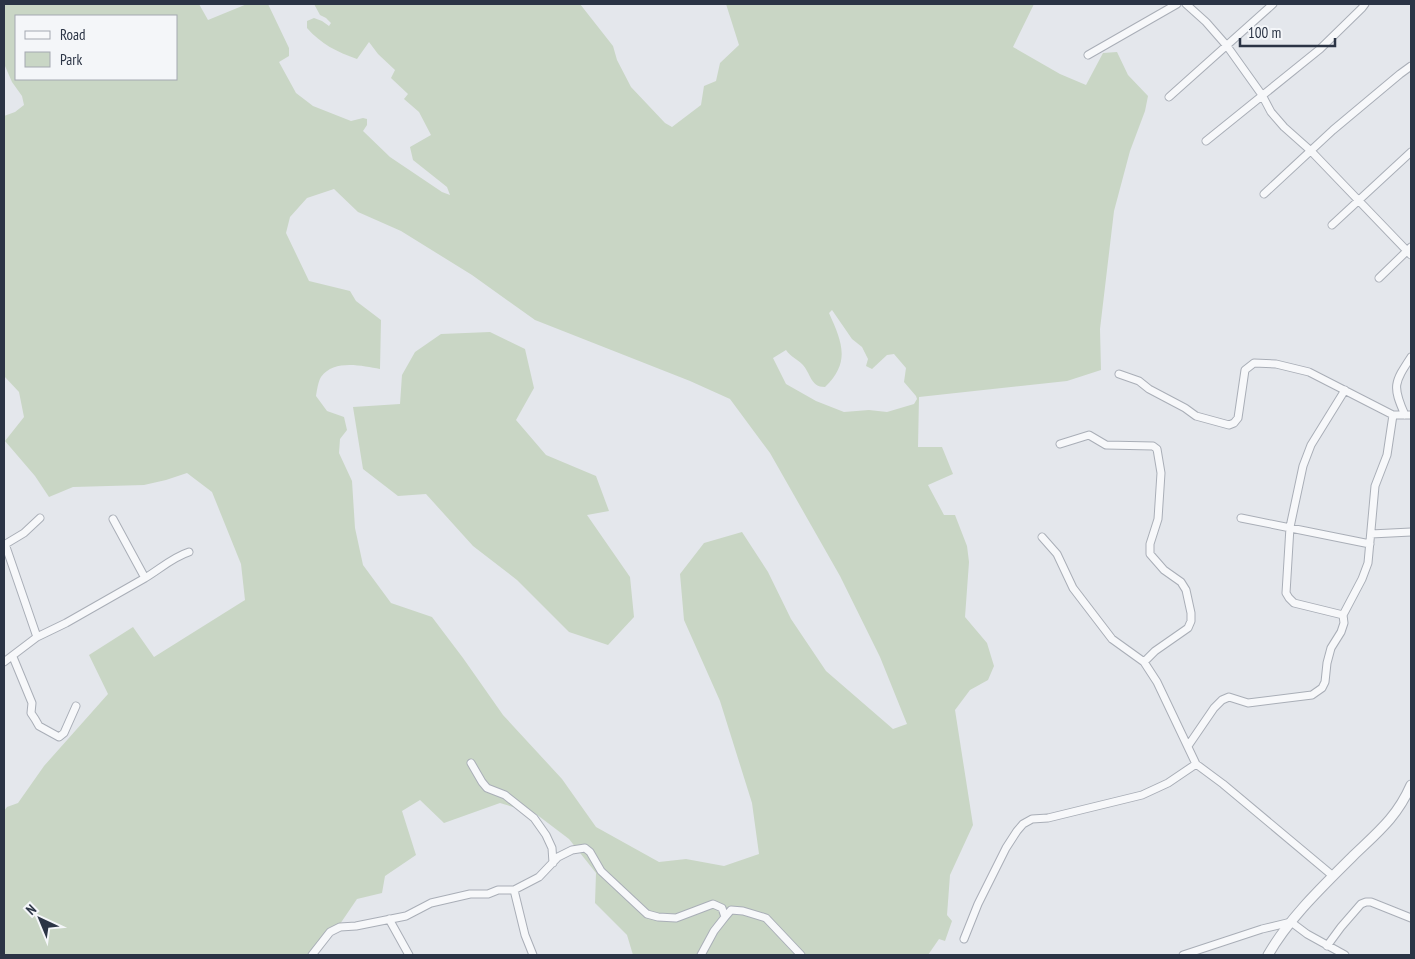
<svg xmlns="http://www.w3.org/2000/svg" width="1415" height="959" font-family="'PT Sans Narrow',sans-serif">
<rect width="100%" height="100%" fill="#e4e7ec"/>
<path fill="#c9d6c5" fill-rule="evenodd" d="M 4,4 L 199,4 L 208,20 L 247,4 L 268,4 L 289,48 L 289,56 L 279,62 L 296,93 L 313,106 L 351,121 L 363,118 L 367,119 L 367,125 L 363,131 L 390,157 L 442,192 L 450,195 L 447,187 L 413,160 L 410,147 L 431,135 L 419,112 L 404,99 L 408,94 L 391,78 L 395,70 L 378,54 L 369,42 L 357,59 C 337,52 321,44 307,28 L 307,21 L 314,18 L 322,21 L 329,26 L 331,23 L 326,18 L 320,15 L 314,4 L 580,4 L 613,46 L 617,60 L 631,87 L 665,123 L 672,127 L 701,105 L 704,86 L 716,81 L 720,63 L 739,45 L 726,4 L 1034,4 L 1013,47 L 1060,74 L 1086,85 L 1103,53 L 1117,52 L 1128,75 L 1148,96 L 1145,111 L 1130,151 L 1114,211 L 1100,329 L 1101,370 L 1067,381 L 919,397 L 918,447 L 942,447 L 953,474 L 928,485 L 944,515 L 955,515 L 967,546 L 969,562 L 965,617 L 987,643 L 994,666 L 988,680 L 970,690 L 955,710 L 973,825 L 950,875 L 947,915 L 952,921 L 945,941 L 939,939 L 928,955 L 633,955 L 627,935 L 595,903 L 596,873 L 569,839 L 536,814 L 500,803 L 444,823 L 420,800 L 402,811 L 416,855 L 385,876 L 382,893 L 357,899 L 340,924 L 329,928 L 308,955 L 4,955 L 4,811 L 7,807 L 18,803 L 44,766 L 108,694 L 89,655 L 133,627 L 154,657 L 245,600 L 241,564 L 212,492 L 187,473 L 166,480 L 144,485 L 73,487 L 49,497 L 35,476 L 5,441 L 24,417 L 19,392 L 4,376 L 4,116 L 15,112 L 24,105 L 22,96 L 12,82 L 5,66 ZM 16,16 L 176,16 L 176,79 L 16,79 ZM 334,189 L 358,212 L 401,231 L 472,275 L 535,320 L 690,381 L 730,399 L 770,453 L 840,576 L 880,657 L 907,724 L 893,729 L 826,671 L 791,619 L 768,572 L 742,532 L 704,543 L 680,574 L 684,620 L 720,701 L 752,803 L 759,854 L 724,866 L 686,859 L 659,862 L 596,827 L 562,779 L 503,715 L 463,658 L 432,617 L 391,603 L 363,565 L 355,528 L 352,481 L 339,453 L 340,439 L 347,430 L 344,417 L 327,411 L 316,396 C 317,390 318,382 321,377 C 334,359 362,366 380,369 L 381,320 L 356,301 L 350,291 L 309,281 L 286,233 L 290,217 L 307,198 ZM 832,310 L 852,339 L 862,347 L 868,359 L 866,366 L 872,369 L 887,355 L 894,354 L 906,368 L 904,382 L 916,396 L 917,399 L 914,404 L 887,412 L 869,410 L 844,412 L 816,401 L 786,384 L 773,358 L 786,350 C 791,357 797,359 802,364 C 811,373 810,387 825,387 C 851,362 842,342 829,313 Z
M 490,332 L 525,349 L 534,388 L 516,420 L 546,455 L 596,476 L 609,511 L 587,515 L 630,577 L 634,617 L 608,645 L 569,632 L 517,580 L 473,546 L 426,494 L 398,496 L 363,469 L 353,407 L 400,404 L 402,375 L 415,352 L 441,334 Z"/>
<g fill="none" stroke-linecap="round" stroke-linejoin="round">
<g stroke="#a9aeb7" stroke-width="9">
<path id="minor" d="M 1186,4 L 1206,22 L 1227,46 L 1262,95 L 1271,112 L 1284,127 L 1311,151 L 1411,255
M 1088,55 L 1177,4
M 1169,97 L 1273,4
M 1206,141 L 1320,49 L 1362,8 L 1365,4
M 1264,194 L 1333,130 L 1400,74 L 1411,66
M 1332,225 L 1411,152
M 1379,278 L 1411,247
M 1119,374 L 1139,381 L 1149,389 L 1185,408 L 1196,416 L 1229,425 L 1234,423 L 1238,418 L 1245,370 L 1254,363 L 1276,364 L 1309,372 L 1393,415 L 1411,415
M 1405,415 C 1392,386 1394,383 1411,357
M 1060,444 L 1089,435 L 1106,445 L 1153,446 L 1157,449 L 1161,473 L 1158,519 L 1150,544 L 1150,554 L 1164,570 L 1181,582 L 1186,590 L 1191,613 L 1191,621 L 1188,628 L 1155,651 L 1144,662
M 1241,518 L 1370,544
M 1371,534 L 1411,532
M 1042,537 L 1057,554 L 1073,588 L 1112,639 L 1144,662 L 1157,682 L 1196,764
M 5,544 L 37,637
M 4,545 L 24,533 L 40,518
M 145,578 C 160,569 173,557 189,552
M 1343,615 L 1294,603 L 1289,598 L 1286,593 L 1290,527 L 1303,466 L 1311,445 L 1345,390
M 13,657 L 32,703 L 31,713 L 35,719 L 39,726 L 59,737 L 64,733 L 76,706
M 4,662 L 37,637 L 66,623 L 145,578 L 113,519
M 1188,746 L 1214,708 L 1222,700 L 1229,697 L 1248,703 L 1312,695 L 1322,688 L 1325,682 L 1327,663 L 1331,648 L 1341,632 L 1344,623 L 1343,615 L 1362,579 L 1368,563 L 1375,486 L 1387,455 L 1393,415
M 471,763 L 482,782 L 487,788 L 505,795 L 534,818 L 546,835 L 552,848 L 553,863
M 514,890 L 525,935 L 533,955
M 725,917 L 731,910 L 743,911 L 766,918 L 801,955
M 389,919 L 409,955
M 964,939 L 978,904 L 1006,848 L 1017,831 L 1023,824 L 1032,819 L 1048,818 L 1142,795 L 1168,783 L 1196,764 L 1223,784 L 1333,876
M 1327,946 L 1341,927 L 1361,904 L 1366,902 L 1371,902 L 1411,918
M 312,955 L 330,932 L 340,927 L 356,926 L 406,916 L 431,903 L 470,894 L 488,894 L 498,890 L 514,890 L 539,877 L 558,857 L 572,850 L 585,848 L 590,852 L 601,871 L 647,914 L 658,917 L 676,918 L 713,904 L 722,908 L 725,917 L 714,931 L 701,955
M 1183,955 L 1262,929 L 1291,922 L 1307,934 L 1345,955"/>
</g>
<g stroke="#a9aeb7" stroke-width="11">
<path id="tertiary" d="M 1268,955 C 1289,918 1323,886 1353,856 C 1378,832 1397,817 1411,785"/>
</g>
<use href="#minor" stroke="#f7f8fa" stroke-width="7"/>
<use href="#tertiary" stroke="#f7f8fa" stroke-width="9"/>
</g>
<rect width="1415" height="959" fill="none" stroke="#2b3445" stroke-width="10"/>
<rect x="15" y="15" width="162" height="65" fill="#f4f6f9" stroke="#a4a8b1"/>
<rect x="25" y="31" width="25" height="8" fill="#f7f8fa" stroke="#a4a8b1"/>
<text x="60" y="40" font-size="15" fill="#2b3445">Road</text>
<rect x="25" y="52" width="25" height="15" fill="#c9d6c5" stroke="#a4a8b1"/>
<text x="60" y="65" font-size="15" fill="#2b3445">Park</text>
<g transform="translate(40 919) rotate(316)" stroke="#f4f6f9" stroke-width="4" paint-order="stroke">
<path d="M0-4L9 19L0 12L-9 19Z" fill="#2b3445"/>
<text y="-8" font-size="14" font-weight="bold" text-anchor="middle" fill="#2b3445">N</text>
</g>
<path d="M1240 38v8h95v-8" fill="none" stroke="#2b3445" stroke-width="2.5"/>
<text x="1248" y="38" font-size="15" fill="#2b3445" stroke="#f4f6f9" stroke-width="4" paint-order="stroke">100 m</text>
</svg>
